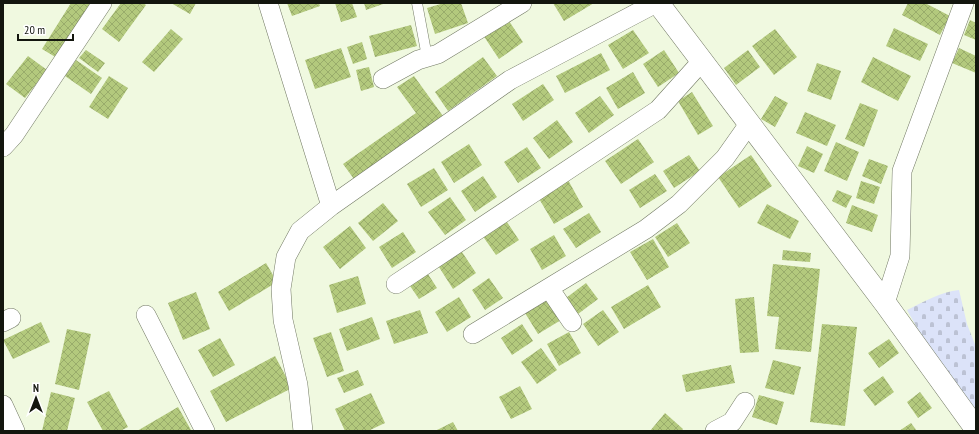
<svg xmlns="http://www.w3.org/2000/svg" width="979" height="434" font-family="'PT Sans Narrow',sans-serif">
<defs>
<pattern id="cemetery-stones" width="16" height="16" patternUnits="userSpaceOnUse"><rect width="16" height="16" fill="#dce3f9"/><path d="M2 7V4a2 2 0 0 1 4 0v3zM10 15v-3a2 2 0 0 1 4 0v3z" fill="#bcc2d4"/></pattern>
<pattern id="building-cross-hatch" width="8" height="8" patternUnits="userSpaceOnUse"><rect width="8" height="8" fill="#b3c97d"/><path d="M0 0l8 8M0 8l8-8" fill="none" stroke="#99ac6b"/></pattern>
</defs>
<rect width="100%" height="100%" fill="#f0f9e0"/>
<path fill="url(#cemetery-stones)" d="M 959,290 L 967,324 L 976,347 L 976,419 L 933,356 L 907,310 C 923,302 941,292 959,290 Z"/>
<path fill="url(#building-cross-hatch)" d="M 71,3 L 91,3 L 57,58 L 42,49 Z
M 121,3 L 143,3 L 146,5 L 119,42 L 102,29 Z
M 171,3 L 196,3 L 190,14 Z
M 287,3 L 319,3 L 320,6 L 292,16 Z
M 335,3 L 352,3 L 357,17 L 341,22 Z
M 364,3 L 386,3 L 366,10 Z
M 444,3 L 461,3 L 468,23 L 435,34 L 427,8 Z
M 553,3 L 594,3 L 564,21 Z
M 908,3 L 925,3 L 950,16 L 940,35 L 902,15 Z
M 507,18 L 523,42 L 499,59 L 483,35 Z
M 970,20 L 976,23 L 976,40 L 964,35 Z
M 411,25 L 417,46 L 375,57 L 369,36 Z
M 894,28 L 928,44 L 920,61 L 886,46 Z
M 171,29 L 183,39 L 154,72 L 142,62 Z
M 775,29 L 797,57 L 774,75 L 752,46 Z
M 633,30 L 649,53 L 623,69 L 608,45 Z
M 362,42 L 367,59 L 353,64 L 347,47 Z
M 341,48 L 351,77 L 315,89 L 305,60 Z
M 959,48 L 976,56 L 976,73 L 952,63 Z
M 86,50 L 105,63 L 98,72 L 79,58 Z
M 664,50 L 679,73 L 658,87 L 643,64 Z
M 748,50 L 760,67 L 736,85 L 724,68 Z
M 601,53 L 610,70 L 565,93 L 556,76 Z
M 28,56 L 47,70 L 25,98 L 6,84 Z
M 483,57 L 497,76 L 448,111 L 435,92 Z
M 873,57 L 911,76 L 898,101 L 861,82 Z
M 76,60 L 102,78 L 91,94 L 65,76 Z
M 817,63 L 841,71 L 831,100 L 807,91 Z
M 369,67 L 374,87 L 361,91 L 356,70 Z
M 633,72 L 645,93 L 618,109 L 606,88 Z
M 109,76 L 128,88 L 108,119 L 89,107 Z
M 414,76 L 443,116 L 354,179 L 343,164 L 416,113 L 397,87 Z
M 543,84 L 554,100 L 523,121 L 512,104 Z
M 692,92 L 713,126 L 698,135 L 678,101 Z
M 600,96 L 614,115 L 589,133 L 575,113 Z
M 775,96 L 788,103 L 775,127 L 761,119 Z
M 860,103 L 878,110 L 864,147 L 845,139 Z
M 805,112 L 836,125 L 827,146 L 796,133 Z
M 557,120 L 573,142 L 549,159 L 533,138 Z
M 638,139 L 654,162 L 621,184 L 605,161 Z
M 836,142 L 859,152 L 847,181 L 824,171 Z
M 469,144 L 482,165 L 454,183 L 441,162 Z
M 807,146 L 823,154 L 814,173 L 798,166 Z
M 527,147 L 541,168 L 518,183 L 504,162 Z
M 689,155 L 700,171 L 674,188 L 663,171 Z
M 751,155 L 772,186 L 739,208 L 718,177 Z
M 869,159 L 888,166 L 881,184 L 862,176 Z
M 434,168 L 448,190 L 421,207 L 407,184 Z
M 655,174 L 667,191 L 640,208 L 629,190 Z
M 483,176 L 497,197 L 475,212 L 461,191 Z
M 568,180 L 583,207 L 554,224 L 538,197 Z
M 861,181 L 880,187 L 874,204 L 856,198 Z
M 837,190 L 852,196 L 846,208 L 832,201 Z
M 450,197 L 466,220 L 445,235 L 428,212 Z
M 383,203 L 398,221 L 373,241 L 358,223 Z
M 767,204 L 799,221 L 790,239 L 757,223 Z
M 852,205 L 878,215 L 872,232 L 846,223 Z
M 589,213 L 601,232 L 576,248 L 563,229 Z
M 505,219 L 519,240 L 496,255 L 482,235 Z
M 677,223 L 690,243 L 668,257 L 655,237 Z
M 350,226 L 366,248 L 340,269 L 323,247 Z
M 403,232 L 416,252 L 392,268 L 379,247 Z
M 554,235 L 566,256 L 542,270 L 530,249 Z
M 653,239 L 669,267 L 647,280 L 630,252 Z
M 460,249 L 476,273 L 453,289 L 437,264 Z
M 783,250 L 811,253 L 810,262 L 782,260 Z
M 266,263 L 277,282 L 229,311 L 218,292 Z
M 773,264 L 820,269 L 811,352 L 775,349 L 779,317 L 767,316 Z
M 426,271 L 437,288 L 419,299 L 408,283 Z
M 358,276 L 366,304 L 337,313 L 329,285 Z
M 489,278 L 503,298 L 485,310 L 472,290 Z
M 586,283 L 598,299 L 578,314 L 566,298 Z
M 648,285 L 661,307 L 624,329 L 611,307 Z
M 196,292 L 210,329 L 183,340 L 168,303 Z
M 459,297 L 471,317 L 447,332 L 435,312 Z
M 754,297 L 759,352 L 740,353 L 735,299 Z
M 548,299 L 561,320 L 538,334 L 525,313 Z
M 420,310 L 428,333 L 394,344 L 386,321 Z
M 603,310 L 619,332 L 598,346 L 583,324 Z
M 372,317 L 380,339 L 347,351 L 339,329 Z
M 41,322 L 50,342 L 13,359 L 3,340 Z
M 522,324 L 533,341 L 512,355 L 501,338 Z
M 822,324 L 857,327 L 845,426 L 810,422 Z
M 67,329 L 91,334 L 79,390 L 55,384 Z
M 331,332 L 344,371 L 327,377 L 313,338 Z
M 569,332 L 581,353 L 559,366 L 547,344 Z
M 220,338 L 235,365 L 213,377 L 198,350 Z
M 889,339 L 899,353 L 879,368 L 868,353 Z
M 541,348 L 557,370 L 537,384 L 521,362 Z
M 275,356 L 292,388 L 226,422 L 210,391 Z
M 773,360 L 801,367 L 794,395 L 765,388 Z
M 731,365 L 735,383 L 686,392 L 682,375 Z
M 358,370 L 364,385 L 344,393 L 337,378 Z
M 883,376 L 894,392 L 875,406 L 863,390 Z
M 520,386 L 532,409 L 511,419 L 499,397 Z
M 109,391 L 128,427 L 120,431 L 103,431 L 87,402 Z
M 51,392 L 75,398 L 67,431 L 42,431 Z
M 920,392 L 932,408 L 918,418 L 907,402 Z
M 371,393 L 385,423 L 368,431 L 345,431 L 335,409 Z
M 759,395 L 784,402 L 777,425 L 752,417 Z
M 178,407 L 191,430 L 137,431 Z
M 665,413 L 683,429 L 681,431 L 650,431 Z
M 453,422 L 458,431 L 435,431 Z
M 911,423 L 917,431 L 899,431 Z"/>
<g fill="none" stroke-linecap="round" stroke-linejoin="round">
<g stroke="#727964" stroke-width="11">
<path id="service" d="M 417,3 L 427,57"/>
</g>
<g stroke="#727964" stroke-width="20">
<path id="minor" d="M 268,3 L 331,206
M 383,79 L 418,60 L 438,54 L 522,3
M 3,147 L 14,135 L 102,3
M 396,284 L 658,110 L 702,61
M 549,288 L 572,322
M 885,303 L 900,256 L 902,171 L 964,3
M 146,315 L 205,431
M 3,322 L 11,318
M 473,334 L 646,229 L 679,204 L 725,158 L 749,124
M 3,405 L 15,431
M 303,431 L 298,385 L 283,320 L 281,289 L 286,257 L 300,231 L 331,206 L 510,80 L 656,3
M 715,431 L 732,422 L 745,402"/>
</g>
<g stroke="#727964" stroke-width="23">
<path id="tertiary" d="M 658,3 L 885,303 L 976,429"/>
</g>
<use href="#service" stroke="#fff" stroke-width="10"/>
<use href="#minor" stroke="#fff" stroke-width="19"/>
<use href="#tertiary" stroke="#fff" stroke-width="22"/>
</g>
<rect width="979" height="434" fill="none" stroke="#13160e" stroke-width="8"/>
<g transform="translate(36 398)" stroke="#ffffff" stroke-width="3" paint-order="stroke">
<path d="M0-3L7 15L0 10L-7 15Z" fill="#13160e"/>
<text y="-6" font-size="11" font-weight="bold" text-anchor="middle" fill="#13160e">N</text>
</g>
<path d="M18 34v6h55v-6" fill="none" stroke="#13160e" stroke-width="2"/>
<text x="24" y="34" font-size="12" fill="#13160e" stroke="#ffffff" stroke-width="3" paint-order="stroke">20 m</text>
</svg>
